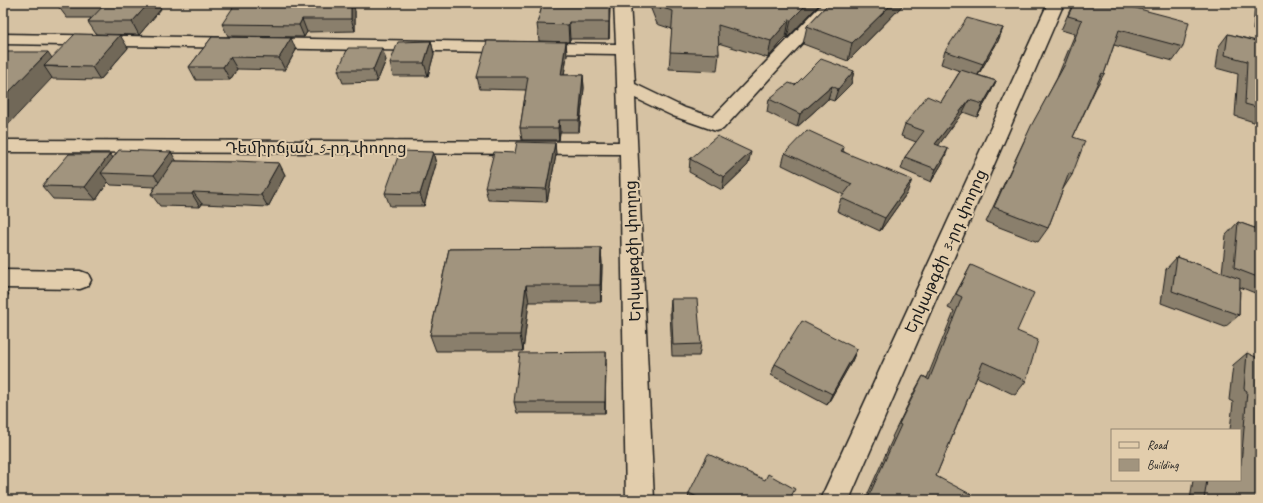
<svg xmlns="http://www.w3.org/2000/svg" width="1263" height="503" font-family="Caveat,'Noto Sans Armenian',sans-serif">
<rect width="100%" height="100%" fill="#d6c2a3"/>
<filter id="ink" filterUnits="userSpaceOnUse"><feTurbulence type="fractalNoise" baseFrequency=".025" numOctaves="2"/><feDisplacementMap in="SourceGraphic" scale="8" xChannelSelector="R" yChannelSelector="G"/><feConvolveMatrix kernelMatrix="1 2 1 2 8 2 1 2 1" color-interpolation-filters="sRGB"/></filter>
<g filter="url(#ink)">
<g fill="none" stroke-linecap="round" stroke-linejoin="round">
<g stroke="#1c1c1c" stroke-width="3">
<path id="street" d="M 614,3 L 630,3 L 635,84 L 685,108 L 713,117 L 823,3 L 839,3 L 723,129 L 716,131 L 673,116 L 635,98 L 654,500 L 626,500 L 620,154 L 3,152 L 3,140 L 619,142 L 616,54 L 3,44 L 3,34 L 616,44 Z
M 1048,3 L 1064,3 L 849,500 L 820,500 Z
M 3,270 L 80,271 L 88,274 L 91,280 L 88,286 L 80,289 L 3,288 Z"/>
</g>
<use href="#street" fill="#e2cdac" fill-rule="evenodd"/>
</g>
<path fill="#8a7f6c" stroke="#1c1c1c" d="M 61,3 L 161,9 L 139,35 L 96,34 L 88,22 L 91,18 L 67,18 L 58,6 Z
M 543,3 L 610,3 L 609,39 L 570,39 L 569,42 L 539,41 L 537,24 Z
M 649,3 L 821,3 L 787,38 L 786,37 L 768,58 L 718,43 L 719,54 L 717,71 L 669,69 L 672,29 L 657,24 L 649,4 Z
M 829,3 L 905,3 L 904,4 L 848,61 L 803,44 L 807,26 Z
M 1073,3 L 1129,3 L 1128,6 L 1183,47 L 1173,61 L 1114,45 L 1104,74 L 1096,88 L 1073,137 L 1072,175 L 1063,189 L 1048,228 L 1038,242 L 986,222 L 1024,141 L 1057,78 L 1075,34 L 1061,30 Z
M 1255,3 L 1260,3 L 1260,31 L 1253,30 Z
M 355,11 L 355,31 L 307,32 L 304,37 L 228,36 L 222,24 Z
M 1003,28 L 998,41 L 978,75 L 996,81 L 990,94 L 977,117 L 963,112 L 938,145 L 943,162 L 931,182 L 901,169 L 905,157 L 916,142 L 901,136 L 905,124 L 941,102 L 960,71 L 941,64 L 945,51 Z
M 1228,34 L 1260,42 L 1260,124 L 1235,116 L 1238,74 L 1216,68 L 1219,46 Z
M 212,37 L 296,50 L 285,70 L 237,69 L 230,80 L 196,80 L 189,67 Z
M 431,41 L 434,54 L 428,76 L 393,76 L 390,63 Z
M 566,42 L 567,55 L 564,75 L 583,75 L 584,88 L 579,132 L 560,132 L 559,140 L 522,140 L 520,128 L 526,90 L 480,89 L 477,77 Z
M 128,48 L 100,80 L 53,79 L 3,52 L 52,58 Z
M 386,60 L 377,82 L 343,83 L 338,70 Z
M 854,71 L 851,84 L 834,101 L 828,99 L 797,127 L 767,112 L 769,99 L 795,85 Z
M 555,143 L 556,155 L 547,202 L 488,200 L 485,187 L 515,153 Z
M 844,147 L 843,151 L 907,193 L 880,231 L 837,211 L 841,198 L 844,195 L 782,165 L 785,153 Z
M 433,152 L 436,164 L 424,206 L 390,206 L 385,193 Z
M 110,154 L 113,158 L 177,161 L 279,163 L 285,175 L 268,207 L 202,204 L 200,207 L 160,206 L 151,194 L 155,187 L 111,185 L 108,182 L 96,200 L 53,199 L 42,186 Z
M 690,159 L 748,165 L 722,190 L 689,172 Z
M 1238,222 L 1260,230 L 1260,295 L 1240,287 L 1239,315 L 1225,327 L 1161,303 L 1166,269 L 1177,257 L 1222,273 L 1226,235 Z
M 601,248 L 602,265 L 601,302 L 529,302 L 523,351 L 436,351 L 430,335 L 449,249 Z
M 971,265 L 1017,331 L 1026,381 L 1015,395 L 977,377 L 936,476 L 971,500 L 865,500 L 893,438 L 892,437 L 915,390 L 923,376 L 927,378 L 954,311 L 948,308 Z
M 671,299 L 701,344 L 699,356 L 672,356 L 670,311 Z
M 857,349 L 852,361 L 827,405 L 771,375 L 775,364 Z
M 1247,353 L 1260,500 L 1190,500 L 1193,480 L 1240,480 L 1240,430 L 1230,430 L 1233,402 L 1229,400 L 1233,365 Z
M 606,363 L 605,413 L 517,413 L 514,402 Z
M 689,493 L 790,500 L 688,500 Z"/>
<path fill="#716858" stroke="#1c1c1c" d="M 104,3 L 123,3 L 108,18 L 101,6 Z
M 149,3 L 158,3 L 161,9 L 139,35 L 132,22 Z
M 351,3 L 353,3 L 355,11 L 355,31 L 351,19 Z
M 609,3 L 610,3 L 609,39 Z
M 808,3 L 821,3 L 787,38 L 791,20 Z
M 893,3 L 905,3 L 904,4 L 848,61 L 852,43 Z
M 302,19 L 307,32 L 304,37 L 299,25 Z
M 789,20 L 786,37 L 768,58 L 771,41 Z
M 569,22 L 570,39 L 569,42 L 568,25 Z
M 1003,28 L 998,41 L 977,77 L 983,64 Z
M 120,35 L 128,48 L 100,80 L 92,67 Z
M 291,38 L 296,50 L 285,70 L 279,58 Z
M 431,41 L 434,54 L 428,76 L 424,63 Z
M 566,42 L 567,55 L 562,87 L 561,75 Z
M 382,48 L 386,60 L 377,82 L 373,70 Z
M 48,52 L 58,67 L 44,66 L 52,78 L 3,130 L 3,98 Z
M 230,57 L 237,69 L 230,80 L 223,67 Z
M 854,71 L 851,84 L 834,101 L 838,89 Z
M 583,75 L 584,88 L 579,132 L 579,120 Z
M 996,81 L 990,94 L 977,117 L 983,104 Z
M 832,86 L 828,99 L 797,127 L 800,114 Z
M 969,100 L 963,112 L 930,157 L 935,144 Z
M 559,120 L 560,132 L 559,140 L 558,128 Z
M 555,143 L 556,155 L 547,202 L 546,189 Z
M 948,149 L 943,162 L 931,182 L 936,169 Z
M 171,152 L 179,165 L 162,187 L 154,175 Z
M 433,152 L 436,164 L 424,206 L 420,194 Z
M 751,152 L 748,165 L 722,190 L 724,177 Z
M 110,154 L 120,167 L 101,173 L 108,182 L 96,200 L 85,187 Z
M 279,163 L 285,175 L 268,207 L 261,195 Z
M 912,180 L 907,193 L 880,231 L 885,218 Z
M 193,192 L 202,204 L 200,207 L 192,194 Z
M 601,248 L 602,265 L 601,302 L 600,285 Z
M 526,285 L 529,302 L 523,351 L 520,335 Z
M 3,289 L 9,294 L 3,302 Z
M 857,349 L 852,361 L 827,405 L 832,394 Z
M 606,352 L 606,363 L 605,413 L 605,402 Z"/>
<path fill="#a1947e" stroke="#1c1c1c" d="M 61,3 L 104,3 L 101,6 L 58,6 Z
M 106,3 L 149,3 L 132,22 L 88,22 Z
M 236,3 L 351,3 L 351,19 L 302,19 L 299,25 L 222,24 Z
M 543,3 L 609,3 L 609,22 L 569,22 L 568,25 L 537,24 Z
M 656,3 L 808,3 L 791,20 L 789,20 L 771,41 L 718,25 L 719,54 L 670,52 L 673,11 L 658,7 Z
M 829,3 L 893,3 L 852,43 L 807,26 Z
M 1074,3 L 1129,3 L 1128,6 L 1189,22 L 1183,47 L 1119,30 L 1104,74 L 1102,73 L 1073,137 L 1085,141 L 1072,175 L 1069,173 L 1048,228 L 994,207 L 1031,126 L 1065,64 L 1082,20 L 1068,16 Z
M 967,18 L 1003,28 L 983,64 L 945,51 Z
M 75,34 L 120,35 L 92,67 L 44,66 Z
M 1228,34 L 1260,42 L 1260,108 L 1245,104 L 1247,61 L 1225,55 Z
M 212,37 L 291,38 L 279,58 L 230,57 L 223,67 L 189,67 Z
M 431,41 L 424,63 L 390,63 L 398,42 Z
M 487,41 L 566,42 L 561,75 L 583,75 L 579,120 L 559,120 L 558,128 L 520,128 L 528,77 L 477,77 Z
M 348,48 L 382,48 L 373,70 L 338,70 Z
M 3,52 L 48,52 L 3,98 Z
M 821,59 L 854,71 L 838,89 L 832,86 L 800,114 L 769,99 L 789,83 L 795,85 Z
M 961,70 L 996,81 L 983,104 L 969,100 L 935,144 L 948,149 L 936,169 L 905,157 L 924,131 L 905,124 L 927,96 L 941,102 Z
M 807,130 L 844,147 L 841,151 L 912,180 L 885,218 L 841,198 L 852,184 L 785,153 Z
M 717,136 L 751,152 L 724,177 L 690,159 Z
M 517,142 L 555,143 L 546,189 L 485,187 L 494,152 L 515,153 Z
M 119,150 L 171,152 L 154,175 L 101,173 Z
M 400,151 L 433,152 L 420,194 L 385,193 Z
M 69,154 L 110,154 L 85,187 L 42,186 Z
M 173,161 L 235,162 L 236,161 L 279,163 L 261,195 L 193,192 L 192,194 L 151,194 Z
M 1238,222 L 1260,230 L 1260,278 L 1234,268 Z
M 601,248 L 600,285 L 526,285 L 520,335 L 430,335 L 449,249 Z
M 1177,257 L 1240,279 L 1239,315 L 1172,291 Z
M 971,265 L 1034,293 L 1017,331 L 1038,340 L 1026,381 L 983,362 L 936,476 L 972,495 L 971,500 L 867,500 L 901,425 L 899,424 L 923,376 L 929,380 L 962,297 L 956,294 Z
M 671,299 L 697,299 L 701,344 L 673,345 Z
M 802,321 L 857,349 L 832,394 L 775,364 Z
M 606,352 L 605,402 L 514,402 L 520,353 Z
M 1247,353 L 1260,359 L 1260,500 L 1204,500 L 1207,480 L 1240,480 L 1240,465 L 1241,465 L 1247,391 L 1244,389 Z
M 708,454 L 765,480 L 768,474 L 795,489 L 789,500 L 703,500 L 689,493 Z"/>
</g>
<g text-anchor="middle" stroke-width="4" stroke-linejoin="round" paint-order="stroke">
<g font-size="16" fill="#1c1c1c" stroke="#e2cdac">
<text x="316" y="153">Դեմիրճյան 5-րդ փողոց</text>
<text transform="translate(632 251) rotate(-92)" y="6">Երկաթգծի փողոց</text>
<text transform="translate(945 251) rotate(-66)" y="6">Երկաթգծի 3-րդ փողոց</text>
</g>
</g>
<rect width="1263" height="503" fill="none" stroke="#e2cdac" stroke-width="16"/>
<rect x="8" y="8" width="1247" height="487" fill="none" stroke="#1c1c1c" stroke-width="1.5" filter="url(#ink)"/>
<rect x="1111" y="429" width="130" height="52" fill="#e2cdac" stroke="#938672"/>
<rect x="1119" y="442" width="20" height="6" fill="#e2cdac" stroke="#938672"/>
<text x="1147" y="449" font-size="12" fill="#1c1c1c">Road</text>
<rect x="1119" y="459" width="20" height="12" fill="#a1947e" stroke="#938672"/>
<text x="1147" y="469" font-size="12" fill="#1c1c1c">Building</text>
</svg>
